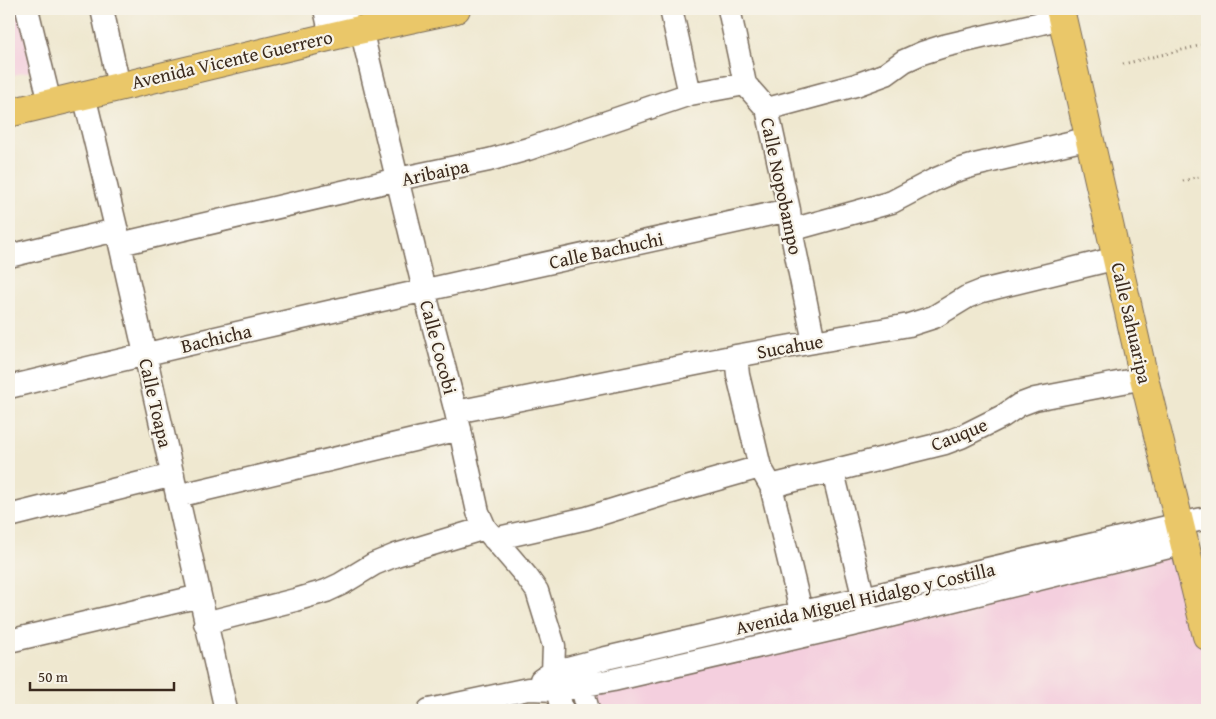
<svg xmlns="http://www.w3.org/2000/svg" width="1216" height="719" font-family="'Gentium Book Plus',serif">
<rect width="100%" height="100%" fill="#f7f3e8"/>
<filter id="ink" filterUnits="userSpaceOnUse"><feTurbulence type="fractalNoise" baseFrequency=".02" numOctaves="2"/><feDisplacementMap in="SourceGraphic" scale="10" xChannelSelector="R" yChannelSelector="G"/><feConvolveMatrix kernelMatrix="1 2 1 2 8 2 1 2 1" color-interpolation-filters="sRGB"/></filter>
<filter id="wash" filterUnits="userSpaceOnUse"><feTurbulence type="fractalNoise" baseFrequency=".0096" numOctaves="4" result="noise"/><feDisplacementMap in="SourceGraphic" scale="20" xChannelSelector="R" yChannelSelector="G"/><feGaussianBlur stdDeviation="1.12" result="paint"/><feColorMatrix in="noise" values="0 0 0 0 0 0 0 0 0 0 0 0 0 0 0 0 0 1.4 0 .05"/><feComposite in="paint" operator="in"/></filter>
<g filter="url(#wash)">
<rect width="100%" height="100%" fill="#efe8d0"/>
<path fill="#f4cfde" d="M 9,9 L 32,9 L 45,68 L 9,76 Z
M 1180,528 L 1207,642 L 1207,710 L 596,710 L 562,684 L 610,683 Z"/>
</g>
<g filter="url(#ink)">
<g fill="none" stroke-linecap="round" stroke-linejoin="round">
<g stroke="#7a6c5c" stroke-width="25">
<path id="minor" d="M 27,9 L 50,103
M 102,9 L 119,86
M 325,9 L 331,36
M 345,9 L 350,32
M 671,9 L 690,94
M 729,9 L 745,84 L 767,109 L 789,210 L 791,230 L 814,342
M 361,29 L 424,290 L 456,412 L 478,512 L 485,528 L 527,577 L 537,591 L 554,646 L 553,672 L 562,710
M 84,95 L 120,244 L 226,710
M 767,109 L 856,85 L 886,74 L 904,61 L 922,53 L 944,46 L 1062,18
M 791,230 L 892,202 L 934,180 L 955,171 L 975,165 L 1090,138
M 120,244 L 398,179 L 489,160 L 528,149 L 690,94 L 745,84
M 9,256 L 116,230
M 736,356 L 738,375 L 760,467 L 771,486 L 805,628
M 9,387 C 268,324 528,267 789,210
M 456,412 L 736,356 L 909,325 L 934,317 L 967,297 L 982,291 L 1117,258
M 833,472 L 867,612
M 771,486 L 945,443 L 961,437 L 1003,416 L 1019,405 L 1035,399 L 1144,378
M 177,496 L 460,429
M 9,516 L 173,475
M 494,539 L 587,518 L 658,496 L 760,467
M 205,623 L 295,600 L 326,591 L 341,584 L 374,564 L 396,555 L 485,528
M 9,641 L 200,596
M 578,673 L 588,710
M 541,680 L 553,672 L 602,659 L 1180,524 L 1207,518
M 429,710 L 528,689 L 558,690 L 613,680 L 869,621 L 1185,543"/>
</g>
<g stroke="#7a6c5c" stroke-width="30">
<path id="major" d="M 1060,9 L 1144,378 L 1207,636
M 9,113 L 350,32 L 456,9"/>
</g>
<path stroke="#7a6c5c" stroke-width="3" stroke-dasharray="1 4" stroke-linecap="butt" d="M 1123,64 L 1207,44
M 1183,181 L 1207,175"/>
<use href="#minor" stroke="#fff" stroke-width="22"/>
<use href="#major" stroke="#eac769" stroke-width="28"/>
</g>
</g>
<g text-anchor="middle" stroke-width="4.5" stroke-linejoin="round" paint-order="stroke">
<g font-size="19" fill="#3b2a1e" stroke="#f7f3e8">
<text transform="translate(232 59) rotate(-13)" y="7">Avenida Vicente Guerrero</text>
<text transform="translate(435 172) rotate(-12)" y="7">Aribaipa</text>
<text transform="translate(782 186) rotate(78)" y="7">Calle Nopobampo</text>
<text transform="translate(606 250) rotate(-12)" y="7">Calle Bachuchi</text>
<text transform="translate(1132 323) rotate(77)" y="7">Calle Sahuaripa</text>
<text transform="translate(216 338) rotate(-13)" y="7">Bachicha</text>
<text transform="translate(790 346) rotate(-10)" y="7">Sucahue</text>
<text transform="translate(439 347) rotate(75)" y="7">Calle Cocobi</text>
<text transform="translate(156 403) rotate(77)" y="7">Calle Toapa</text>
<text transform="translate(959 434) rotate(-22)" y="7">Cauque</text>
<text transform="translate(865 598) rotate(-13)" y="7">Avenida Miguel Hidalgo y Costilla</text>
</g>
</g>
<rect width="1216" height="719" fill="none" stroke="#f7f3e8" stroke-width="30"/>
<path d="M30 682v8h144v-8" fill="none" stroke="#3b2a1e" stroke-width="2.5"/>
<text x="38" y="682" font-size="15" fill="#3b2a1e" stroke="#f7f3e8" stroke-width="4" paint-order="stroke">50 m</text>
</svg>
